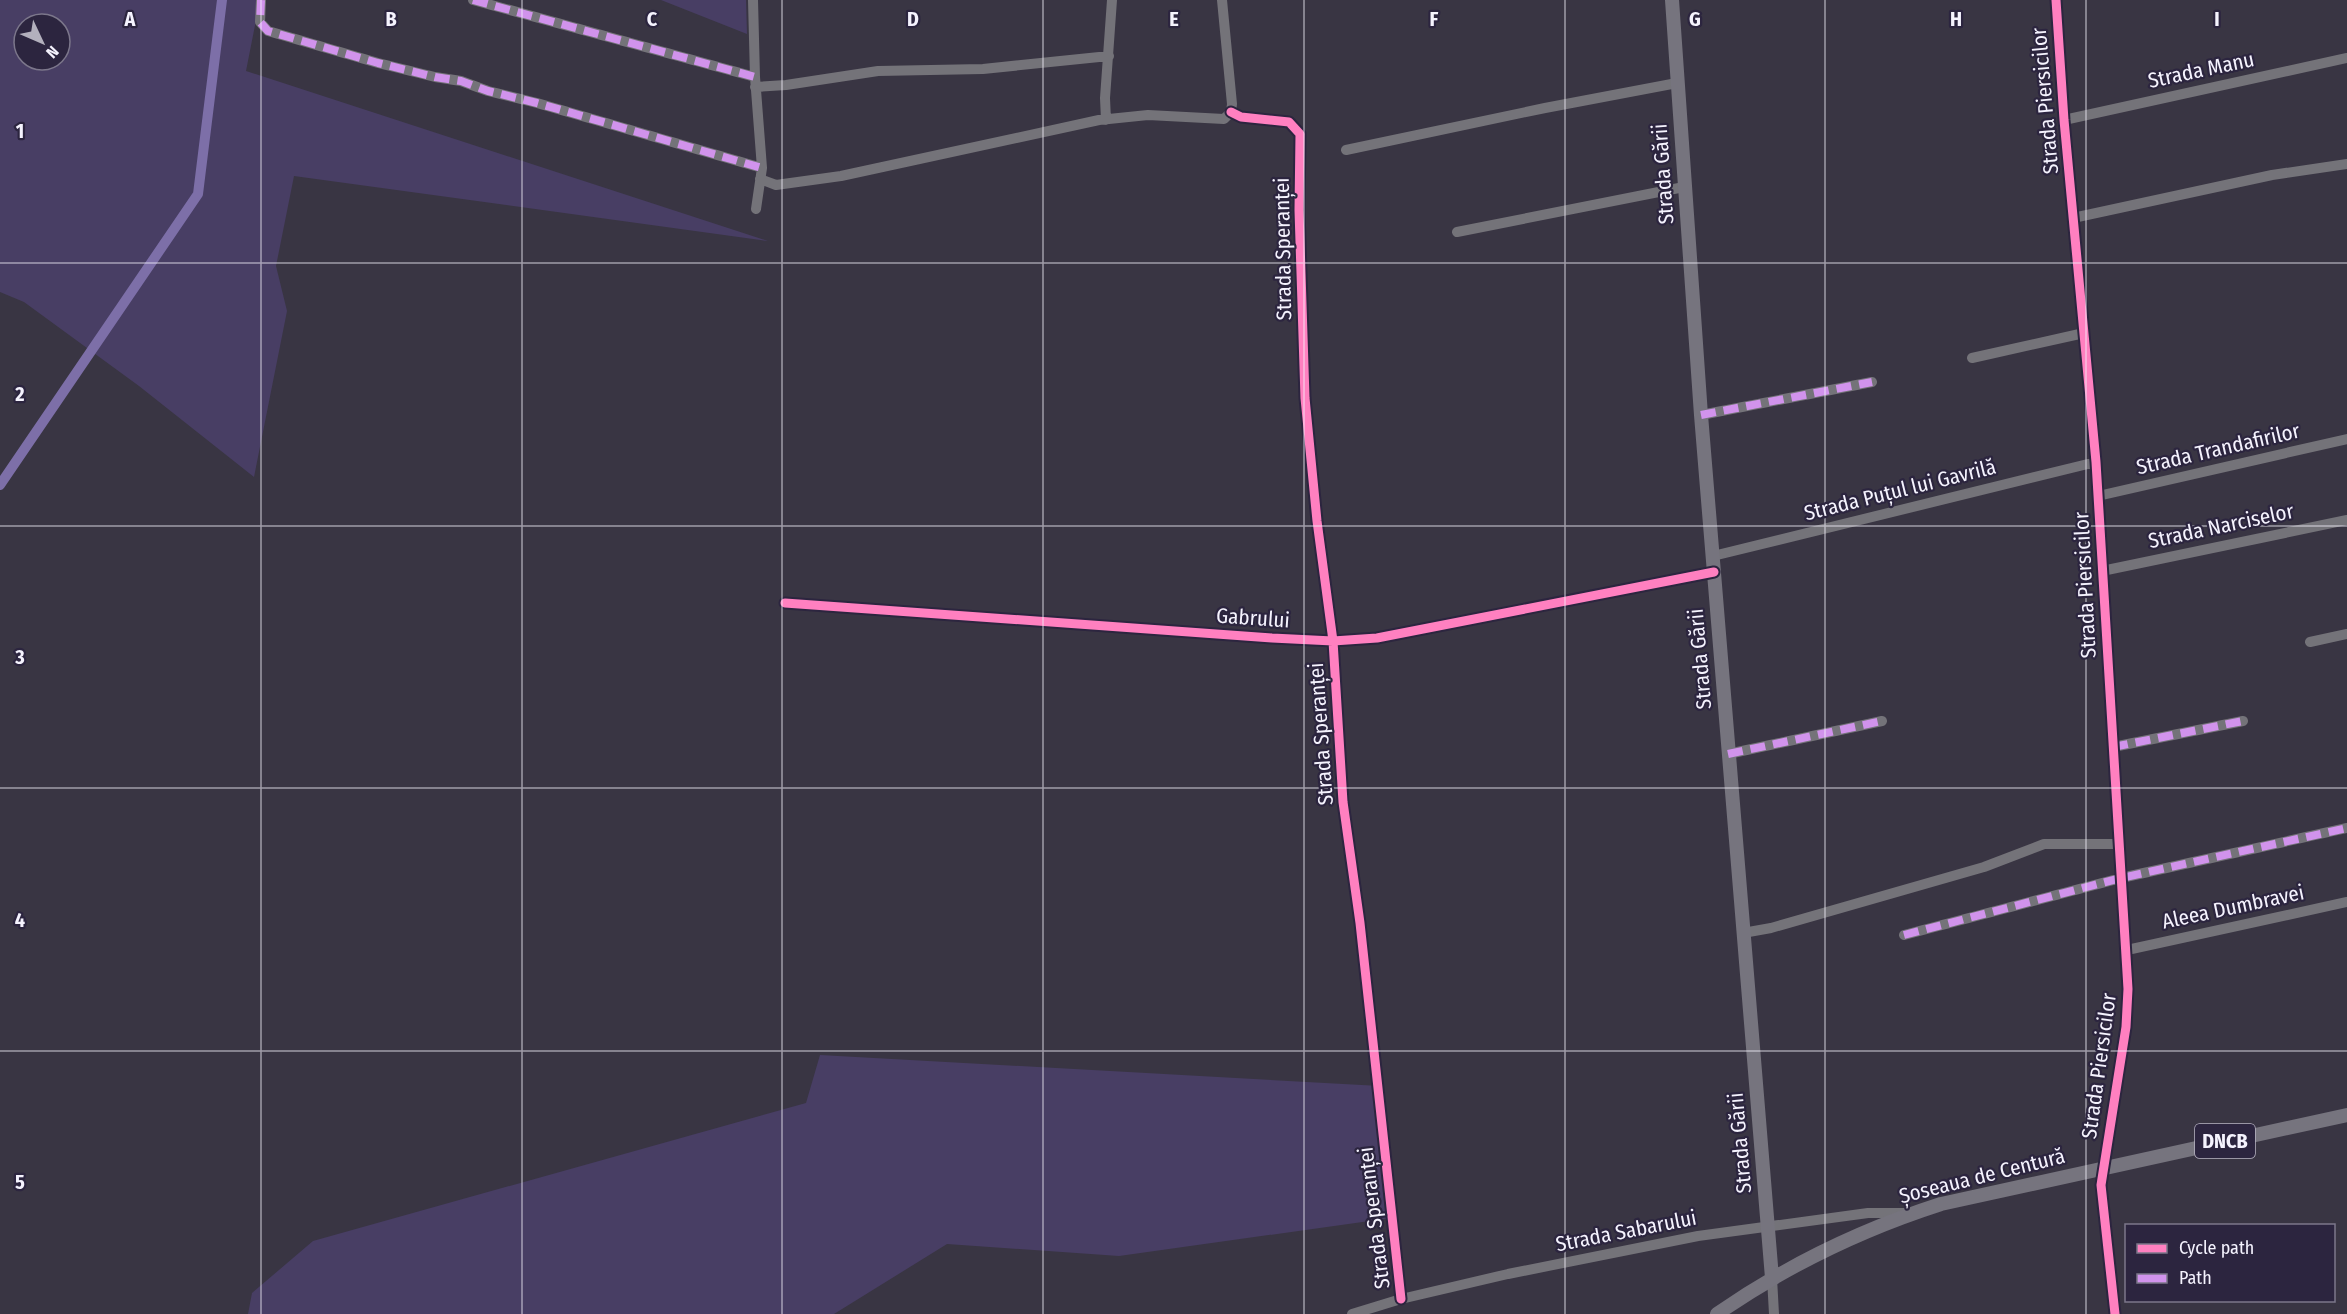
<svg xmlns="http://www.w3.org/2000/svg" width="2347" height="1314" font-family="'Fira Sans Condensed',sans-serif">
<rect width="100%" height="100%" fill="#393543"/>
<path fill="#483e64" fill-rule="evenodd" d="M 0,0 L 260,0 L 246,71 L 768,241 L 294,176 L 276,266 L 287,311 L 254,477 L 139,386 L 24,302 L 0,292 ZM 24,24 L 60,24 L 60,60 L 24,60 Z
M 661,0 L 746,0 L 747,34 Z
M 820,1055 L 1380,1086 L 1398,1217 L 1119,1256 L 947,1244 L 834,1314 L 248,1314 L 252,1293 L 313,1241 L 806,1103 Z"/>
<g fill="none" stroke-linecap="round" stroke-linejoin="round">
<path stroke="#7d6fa8" stroke-width="10" d="M 0,485 L 198,194 L 222,0"/>
<path stroke="#747379" stroke-width="10" d="M 261,0 L 260,22 L 268,31 L 378,63 L 435,77 L 461,81 L 488,91 L 537,103 L 762,168
M 473,0 L 755,77
M 753,0 L 755,77 L 762,168 L 756,209
M 2056,0 L 2064,120 L 2096,462 L 2128,989 L 2126,1027 L 2101,1185 L 2115,1314
M 755,87 L 786,85 L 878,71 L 983,69 L 1109,56
M 1231,112 L 1241,117 L 1289,122 L 1300,134 L 1299,210 L 1305,398 L 1317,521 L 1333,641 L 1343,802 L 1360,923 L 1401,1299
M 1106,120 L 1105,98 L 1112,0
M 2064,120 L 2347,58
M 1346,150 L 1545,108 L 1677,83
M 760,179 L 776,185 L 841,176 L 1099,120 L 1148,115 L 1224,119 L 1231,112 L 1232,104 L 1222,0
M 2073,218 L 2272,175 L 2347,164
M 1457,232 L 1684,187
M 1972,358 L 2084,333
M 1701,415 L 1872,382
M 2098,496 L 2347,439
M 1713,556 L 2096,462
M 2102,571 L 2347,520
M 785,603 L 1272,638 L 1333,641 L 1377,638 L 1714,572
M 2310,642 L 2347,634
M 2113,747 L 2243,721
M 1728,754 L 1882,721
M 1743,933 L 1771,928 L 1984,867 L 2044,844 L 2118,844
M 1904,935 L 2121,878 L 2347,828
M 2127,950 L 2347,902
M 1772,1278 L 1774,1314
M 1352,1314 L 1401,1299 L 1508,1274 L 1698,1236 L 1868,1213 L 1911,1213"/>
<path stroke="#76747e" stroke-width="14" d="M 1672,0 L 1701,415 L 1772,1278
M 1717,1314 C 1786,1266 1860,1230 1941,1204 L 2347,1115"/>
<path stroke="#d193ec" stroke-width="8" stroke-dasharray="15 8" stroke-linecap="butt" d="M 261,0 L 260,22 L 268,31 L 378,63 L 435,77 L 461,81 L 488,91 L 537,103 L 762,168
M 473,0 L 755,77
M 1701,415 L 1872,382
M 2113,747 L 2243,721
M 1728,754 L 1882,721
M 1904,935 L 2121,878 L 2347,828"/>
<g stroke="#2c253f" stroke-width="13">
<path id="cycleway" d="M 2056,0 L 2064,120 L 2096,462 L 2128,989 L 2126,1027 L 2101,1185 L 2115,1314
M 1231,112 L 1241,117 L 1289,122 L 1300,134 L 1299,210 L 1305,398 L 1317,521 L 1333,641 L 1343,802 L 1360,923 L 1401,1299
M 785,603 L 1272,638 L 1333,641 L 1377,638 L 1714,572"/>
</g>
<use href="#cycleway" stroke="#ff80c0" stroke-width="9"/>
</g>
<path fill="none" stroke="#f5f3fe" stroke-width="1.5" stroke-opacity="0.55" d="M 261,0 L 261,1314M 522,0 L 522,1314M 782,0 L 782,1314M 1043,0 L 1043,1314M 1304,0 L 1304,1314M 1565,0 L 1565,1314M 1825,0 L 1825,1314M 2086,0 L 2086,1314M 0,263 L 2347,263M 0,526 L 2347,526M 0,788 L 2347,788M 0,1051 L 2347,1051"/>
<g text-anchor="middle" stroke-width="4.5" stroke-linejoin="round" paint-order="stroke">
<rect fill="#2c253f" stroke="#b9b5c5" stroke-width="1.5" x="2195" y="1124" width="60" height="34" rx="4.5"/>
<g font-size="20" font-weight="bold" fill="#f5f3fe">
<text x="2225" y="1148">DNCB</text>
</g>
<g font-size="21" fill="#f5f3fe" stroke="#2c253f">
<text transform="translate(2201 70) rotate(-12)" y="7">Strada Manu</text>
<text transform="translate(2045 101) rotate(-95)" y="7">Strada Piersicilor</text>
<text transform="translate(1663 174) rotate(-94)" y="7">Strada Gării</text>
<text transform="translate(1283 249) rotate(-91)" y="7">Strada Speranței</text>
<text transform="translate(2218 449) rotate(-13)" y="7">Strada Trandafirilor</text>
<text transform="translate(1900 490) rotate(-14)" y="7">Strada Puțul lui Gavrilă</text>
<text transform="translate(2221 526) rotate(-12)" y="7">Strada Narciselor</text>
<text transform="translate(2085 585) rotate(-93)" y="7">Strada Piersicilor</text>
<text transform="translate(1253 618) rotate(4)" y="7">Gabrului</text>
<text transform="translate(1700 659) rotate(-95)" y="7">Strada Gării</text>
<text transform="translate(1321 734) rotate(-94)" y="7">Strada Speranței</text>
<text transform="translate(2233 907) rotate(-12)" y="7">Aleea Dumbravei</text>
<text transform="translate(2099 1066) rotate(-82)" y="7">Strada Piersicilor</text>
<text transform="translate(1740 1143) rotate(-95)" y="7">Strada Gării</text>
<text transform="translate(1982 1176) rotate(-14)" y="7">Șoseaua de Centură</text>
<text transform="translate(1374 1218) rotate(-97)" y="7">Strada Speranței</text>
<text transform="translate(1626 1231) rotate(-11)" y="7">Strada Sabarului</text>
</g>
</g>
<g font-size="20" text-anchor="middle" font-weight="bold" fill="#f5f3fe" stroke="#2c253f" stroke-width="4.5" stroke-linejoin="round" paint-order="stroke">
<text x="130" y="26">A</text>
<text x="391" y="26">B</text>
<text x="652" y="26">C</text>
<text x="913" y="26">D</text>
<text x="1174" y="26">E</text>
<text x="1434" y="26">F</text>
<text x="1695" y="26">G</text>
<text x="1956" y="26">H</text>
<text x="2217" y="26">I</text>
<text x="20" y="138">1</text>
<text x="20" y="401">2</text>
<text x="20" y="664">3</text>
<text x="20" y="927">4</text>
<text x="20" y="1189">5</text>
</g>
<rect x="2125" y="1224" width="210" height="78" fill="#2c253f" stroke="#7c778b" stroke-width="1.5"/>
<rect x="2137" y="1244" width="30" height="9" fill="#ff80c0" stroke="#7c778b" stroke-width="1.5"/>
<text x="2179" y="1254" font-size="18" fill="#f5f3fe">Cycle path</text>
<rect x="2137" y="1274" width="30" height="9" fill="#d193ec" stroke="#7c778b" stroke-width="1.5"/>
<text x="2179" y="1284" font-size="18" fill="#f5f3fe">Path</text>
<g transform="translate(42 42) rotate(134)"><circle r="28" fill="#2c253f" stroke="#7c778b" stroke-width="1.5"/>
<path d="M0-4.5L10 22L0 15L-10 22Z" fill="#b3b0bd"/>
<text y="-9" font-size="16" font-weight="bold" text-anchor="middle" fill="#f5f3fe">N</text>
</g>
</svg>
